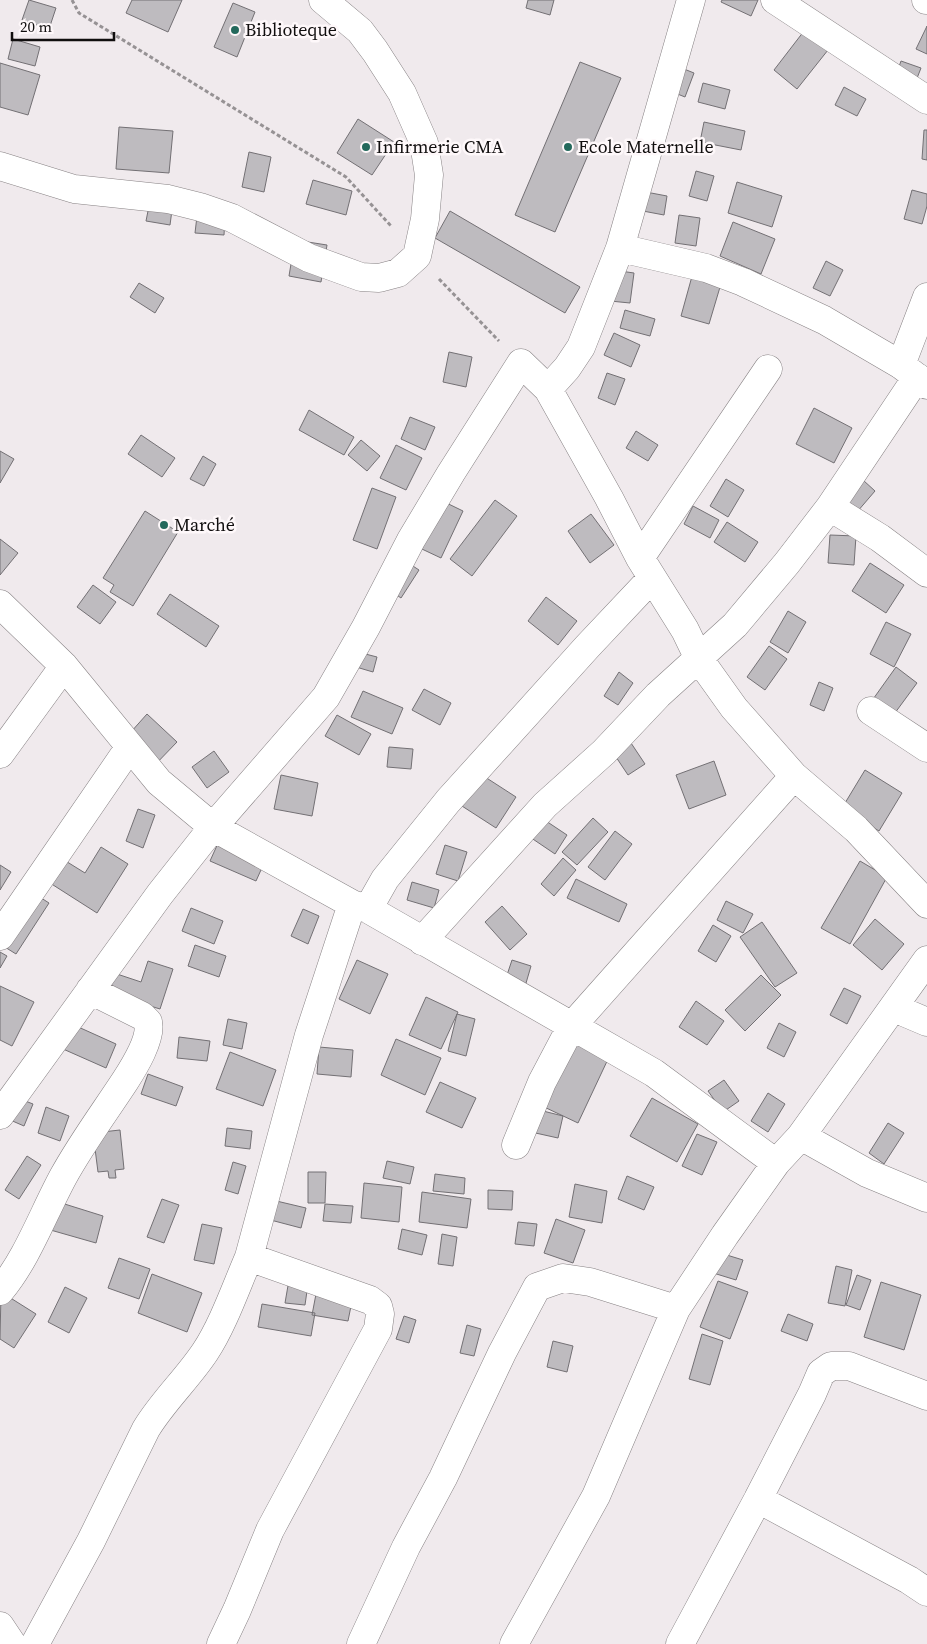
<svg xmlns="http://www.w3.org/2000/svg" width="927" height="1644" font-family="'Source Serif 4',serif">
<rect width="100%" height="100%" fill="#f0eaed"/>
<path fill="#bebbbf" stroke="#737074" d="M 29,0 L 56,8 L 49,29 L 22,20 Z
M 132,0 L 182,0 L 168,32 L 126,13 Z
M 528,0 L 554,0 L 550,15 L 526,8 Z
M 722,0 L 758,0 L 751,16 L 721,2 Z
M 233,3 L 255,12 L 237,57 L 214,47 Z
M 927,26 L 927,54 L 916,49 Z
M 804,31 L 828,50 L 797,89 L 774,70 Z
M 13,39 L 40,47 L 35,66 L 8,59 Z
M 901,61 L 921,68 L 910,96 L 891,89 Z
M 580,62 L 621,78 L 555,232 L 515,215 Z
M 0,63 L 40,75 L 28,115 L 0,107 Z
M 674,65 L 694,73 L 685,97 L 665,89 Z
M 703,83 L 730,90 L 725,109 L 698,102 Z
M 844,87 L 866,99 L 857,116 L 835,105 Z
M 358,119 L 394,142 L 372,175 L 337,153 Z
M 704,122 L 745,131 L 741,150 L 700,142 Z
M 119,127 L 173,131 L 169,173 L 116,169 Z
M 924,130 L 927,130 L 927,160 L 922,159 Z
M 249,152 L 271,157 L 264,192 L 242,187 Z
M 696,171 L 714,176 L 707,201 L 689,196 Z
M 313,180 L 352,191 L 346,215 L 306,204 Z
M 737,182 L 782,196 L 772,227 L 728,213 Z
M 630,189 L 667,196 L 664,215 L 627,208 Z
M 912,190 L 927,194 L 927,206 L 922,224 L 904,219 Z
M 149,206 L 172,210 L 170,225 L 146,221 Z
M 450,211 L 580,287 L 565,313 L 435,238 Z
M 679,215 L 700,218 L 696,246 L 675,243 Z
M 197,216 L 225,218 L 224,235 L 195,233 Z
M 733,222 L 775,239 L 761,274 L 720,256 Z
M 295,240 L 327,245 L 321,282 L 289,276 Z
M 826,261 L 843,270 L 830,296 L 813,288 Z
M 694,269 L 723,277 L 709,324 L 681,316 Z
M 613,270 L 634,273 L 630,303 L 610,301 Z
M 139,283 L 164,298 L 155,313 L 130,297 Z
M 625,310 L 655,319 L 650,336 L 620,328 Z
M 614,333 L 640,345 L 631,367 L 604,355 Z
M 449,352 L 472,357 L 466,387 L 443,382 Z
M 607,373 L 625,379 L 615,405 L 598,398 Z
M 814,408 L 852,428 L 834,463 L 796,444 Z
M 309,410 L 354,437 L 344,455 L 299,430 Z
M 410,417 L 435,427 L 425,450 L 401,439 Z
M 636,431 L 658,445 L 648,461 L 626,448 Z
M 141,435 L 175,458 L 162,477 L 128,454 Z
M 361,440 L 380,456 L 367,471 L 348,455 Z
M 396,445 L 422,458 L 406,490 L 380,478 Z
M 0,451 L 14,459 L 0,483 Z
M 203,456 L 216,464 L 204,486 L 190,479 Z
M 852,470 L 875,491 L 857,512 L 834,492 Z
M 726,479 L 744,490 L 728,517 L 710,506 Z
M 372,488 L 396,497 L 377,549 L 353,540 Z
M 430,495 L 463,511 L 441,558 L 407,542 Z
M 495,500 L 517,516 L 472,576 L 450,559 Z
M 693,506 L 719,520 L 710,538 L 684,524 Z
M 145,511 L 178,532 L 133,606 L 110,592 L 114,585 L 103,578 Z
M 591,514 L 614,545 L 590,563 L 568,531 Z
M 727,522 L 758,542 L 745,562 L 714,542 Z
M 830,535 L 856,536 L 854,565 L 828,563 Z
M 0,539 L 18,553 L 0,575 Z
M 396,555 L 419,570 L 401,598 L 378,582 Z
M 870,563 L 904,585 L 886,613 L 852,591 Z
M 93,585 L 116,602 L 100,624 L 77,607 Z
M 170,594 L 219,626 L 206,647 L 157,614 Z
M 546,597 L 577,621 L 558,645 L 528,621 Z
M 788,611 L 806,622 L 788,653 L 770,642 Z
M 886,622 L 911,634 L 894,667 L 870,654 Z
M 769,646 L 787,659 L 765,690 L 747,677 Z
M 350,650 L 377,657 L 373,672 L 346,664 Z
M 896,667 L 917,683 L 892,717 L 871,702 Z
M 619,672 L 633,683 L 618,705 L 604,696 Z
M 819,682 L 833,688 L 824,711 L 810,705 Z
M 424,689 L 451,703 L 440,725 L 412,710 Z
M 363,691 L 403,708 L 392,734 L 351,717 Z
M 147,714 L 177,742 L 151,769 L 122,742 Z
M 337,715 L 371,734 L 359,755 L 325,736 Z
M 631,743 L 645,764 L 628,775 L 614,754 Z
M 389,747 L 413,749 L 411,769 L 387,767 Z
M 214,751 L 229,772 L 207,788 L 192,767 Z
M 714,761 L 726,795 L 689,809 L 676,775 Z
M 468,766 L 516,797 L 496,828 L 448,797 Z
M 865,770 L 902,793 L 879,831 L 842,808 Z
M 281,775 L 318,783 L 312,816 L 274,809 Z
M 138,809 L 155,815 L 143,848 L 126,841 Z
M 531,811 L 567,835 L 555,854 L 518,829 Z
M 593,818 L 608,832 L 577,865 L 562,852 Z
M 615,831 L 632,844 L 605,880 L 588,867 Z
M 219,841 L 265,861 L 256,881 L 210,861 Z
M 445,845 L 467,852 L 458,881 L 436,874 Z
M 101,847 L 128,864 L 97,913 L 50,883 L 64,860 L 85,873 Z
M 563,858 L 576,870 L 554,896 L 541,884 Z
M 860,861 L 887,877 L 850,944 L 821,928 Z
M 0,865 L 11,872 L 0,890 Z
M 576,879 L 627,904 L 619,922 L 567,898 Z
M 412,882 L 439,890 L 434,908 L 407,900 Z
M 24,887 L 49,903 L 16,954 L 0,944 Z
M 726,901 L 753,914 L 743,933 L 717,920 Z
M 502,906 L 527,934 L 510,950 L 485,922 Z
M 191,908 L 223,921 L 214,944 L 182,931 Z
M 303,909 L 319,916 L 308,944 L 291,936 Z
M 875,919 L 904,944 L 882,970 L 853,945 Z
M 762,922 L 797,973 L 775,987 L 740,937 Z
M 713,925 L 731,936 L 716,962 L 698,951 Z
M 195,945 L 226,956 L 219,977 L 188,966 Z
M 0,952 L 7,956 L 0,968 Z
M 357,960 L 388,974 L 370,1014 L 339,999 Z
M 512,960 L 531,966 L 524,990 L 504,984 Z
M 148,961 L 173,969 L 160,1009 L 108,993 L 114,973 L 141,982 Z
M 761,975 L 781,995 L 745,1031 L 725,1010 Z
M 0,986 L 34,1002 L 12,1046 L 0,1040 Z
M 844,988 L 861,996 L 847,1024 L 830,1015 Z
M 426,997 L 458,1012 L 441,1049 L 409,1035 Z
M 696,1001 L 724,1021 L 707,1045 L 679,1027 Z
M 457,1014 L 475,1019 L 466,1056 L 448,1051 Z
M 228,1019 L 247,1023 L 242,1049 L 223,1045 Z
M 65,1021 L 116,1044 L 106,1068 L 54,1045 Z
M 779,1023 L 796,1032 L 784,1057 L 767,1048 Z
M 554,1031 L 609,1057 L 578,1123 L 523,1097 Z
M 179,1037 L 210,1041 L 207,1061 L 177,1058 Z
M 396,1039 L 441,1058 L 425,1095 L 381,1075 Z
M 319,1047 L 353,1050 L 351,1077 L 317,1074 Z
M 230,1052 L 276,1070 L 263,1106 L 216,1089 Z
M 148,1074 L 183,1087 L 176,1106 L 141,1094 Z
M 724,1080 L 739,1101 L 723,1112 L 708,1091 Z
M 440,1082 L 476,1098 L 462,1128 L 426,1112 Z
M 768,1093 L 785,1104 L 768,1132 L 751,1121 Z
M 10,1095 L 33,1104 L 24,1126 L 1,1116 Z
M 652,1098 L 698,1124 L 677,1162 L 630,1136 Z
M 46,1107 L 69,1116 L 60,1141 L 38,1133 Z
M 527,1107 L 563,1116 L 558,1138 L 522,1130 Z
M 888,1123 L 904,1133 L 884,1164 L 869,1153 Z
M 227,1128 L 252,1131 L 250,1149 L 225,1146 Z
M 120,1130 L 124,1169 L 115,1170 L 116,1178 L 109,1178 L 108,1171 L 98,1172 L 93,1133 Z
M 697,1134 L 717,1142 L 702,1175 L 682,1166 Z
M 27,1156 L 41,1165 L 19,1199 L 5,1190 Z
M 387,1161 L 414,1167 L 410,1184 L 383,1178 Z
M 233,1162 L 246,1166 L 238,1194 L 225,1190 Z
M 308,1172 L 326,1172 L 325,1203 L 308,1203 Z
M 435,1174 L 465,1178 L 464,1194 L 433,1191 Z
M 627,1176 L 654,1187 L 644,1210 L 618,1199 Z
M 364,1183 L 402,1187 L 399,1222 L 361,1218 Z
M 575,1184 L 607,1191 L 602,1223 L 569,1217 Z
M 488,1190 L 513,1191 L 512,1210 L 488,1209 Z
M 422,1192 L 471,1199 L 467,1228 L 419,1222 Z
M 162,1199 L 179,1205 L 164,1243 L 147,1237 Z
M 268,1199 L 306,1208 L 301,1228 L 263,1218 Z
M 55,1201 L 103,1216 L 96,1243 L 47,1229 Z
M 325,1204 L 353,1206 L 351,1223 L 323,1221 Z
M 556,1219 L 585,1230 L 573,1263 L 544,1253 Z
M 518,1222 L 537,1224 L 534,1246 L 515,1244 Z
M 202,1224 L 222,1228 L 214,1264 L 194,1260 Z
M 402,1229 L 427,1235 L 422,1255 L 398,1249 Z
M 442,1234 L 457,1237 L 453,1266 L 438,1264 Z
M 717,1252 L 743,1260 L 736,1280 L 710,1272 Z
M 119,1258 L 150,1269 L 139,1299 L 108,1288 Z
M 836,1266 L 852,1270 L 845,1306 L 828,1303 Z
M 152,1274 L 202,1293 L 187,1332 L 138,1313 Z
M 290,1274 L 309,1277 L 305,1305 L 285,1303 Z
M 857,1275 L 871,1280 L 860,1310 L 846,1305 Z
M 718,1281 L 748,1292 L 730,1339 L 700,1327 Z
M 881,1282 L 921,1295 L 904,1350 L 864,1337 Z
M 65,1287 L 87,1298 L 69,1333 L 48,1322 Z
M 1,1292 L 36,1314 L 14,1348 L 0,1339 Z
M 316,1294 L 352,1301 L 348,1321 L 312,1315 Z
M 262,1304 L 315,1313 L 311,1336 L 258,1327 Z
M 788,1314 L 813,1324 L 807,1341 L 781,1331 Z
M 404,1316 L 416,1320 L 409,1343 L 396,1339 Z
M 467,1325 L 481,1329 L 474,1356 L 460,1353 Z
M 702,1334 L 723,1341 L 710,1385 L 689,1379 Z
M 553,1341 L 573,1346 L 567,1372 L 547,1367 Z"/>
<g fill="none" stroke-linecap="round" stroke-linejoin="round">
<g stroke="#878284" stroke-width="29">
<path id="minor" d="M 775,0 L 927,100
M 926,0 L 927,0
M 0,166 L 74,189 L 168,199 L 200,207 L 232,218 L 309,258 L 361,277 L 379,278 L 398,273 L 417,256 L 425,219 L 429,175 L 424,143 L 402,93 L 375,51 L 360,31 L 323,0
M 620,248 L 706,268 L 743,282 L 824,320 L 901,365 L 927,385
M 901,365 L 927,297
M 548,389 L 567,368 L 581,347 L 620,248 L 691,0
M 830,507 L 880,538 L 927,573
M 640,558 L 768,369
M 0,604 L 64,666 L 159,782 L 213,827 L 352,904 L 368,909 L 654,1073 L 776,1163
M 871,711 L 927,748
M 0,754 L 64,666
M 368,909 L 385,879 L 448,801 L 587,647 L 652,578
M 0,936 L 129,748
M 422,941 L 545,805 L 604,752 L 658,695 L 735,625 L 787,563 L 830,507 L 917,377
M 894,1008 L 927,1022
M 0,1115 L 160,894 L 213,827 L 326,697 L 366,627 L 411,540 L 451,473 L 521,363 L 548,389 L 609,498 L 640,558 L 685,630 L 699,659 L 734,708 L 794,776 L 856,829 L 927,904
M 801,1136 L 867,1173 L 927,1198
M 516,1145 L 542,1082 L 571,1027 L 794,776
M 249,1257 L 309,1035 L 352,904
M 0,1291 C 27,1259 43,1214 63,1177 C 81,1144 104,1113 125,1081 C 134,1067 152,1038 148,1022 L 142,1016 L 90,990
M 758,1499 L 812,1394 L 821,1373 L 831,1366 L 849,1366 L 927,1396
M 0,1626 L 12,1644
M 35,1644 L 91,1541 L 146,1429 C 163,1401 187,1379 205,1352 C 223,1325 236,1287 249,1257 L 370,1300 L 378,1306 L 380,1314 L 378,1329 L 270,1530 L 237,1610 L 221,1644
M 361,1644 L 406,1547 L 443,1478 L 502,1353 L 537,1287 L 563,1278 L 590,1282 L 676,1309
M 514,1644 L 596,1496 L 676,1309 L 725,1235 L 776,1163 L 801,1136 L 927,960
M 680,1644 L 758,1499 L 909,1580 L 927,1592"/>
</g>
<path stroke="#969294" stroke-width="3" stroke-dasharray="4 2.5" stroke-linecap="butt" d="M 72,0 L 79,13 L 346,177 L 391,226
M 439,279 L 499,341"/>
<use href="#minor" stroke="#fff" stroke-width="28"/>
</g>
<g fill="#23695c" stroke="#fef8fa" stroke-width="2">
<circle cx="235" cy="30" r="5"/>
<circle cx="366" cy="147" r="5"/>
<circle cx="568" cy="147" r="5"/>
<circle cx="164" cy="525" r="5"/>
</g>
<g text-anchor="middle" stroke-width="5" stroke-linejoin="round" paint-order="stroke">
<g font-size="18" fill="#100e0e" stroke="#fef8fa" text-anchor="start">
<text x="245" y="36">Biblioteque</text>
<text x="376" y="153">Infirmerie CMA</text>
<text x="578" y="153">Ecole Maternelle</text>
<text x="174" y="531">Marché</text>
</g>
</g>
<path d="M12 32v8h102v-8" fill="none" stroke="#100e0e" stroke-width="2.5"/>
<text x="20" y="32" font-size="15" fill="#100e0e" stroke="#fef8fa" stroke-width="4" paint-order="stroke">20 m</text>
</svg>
